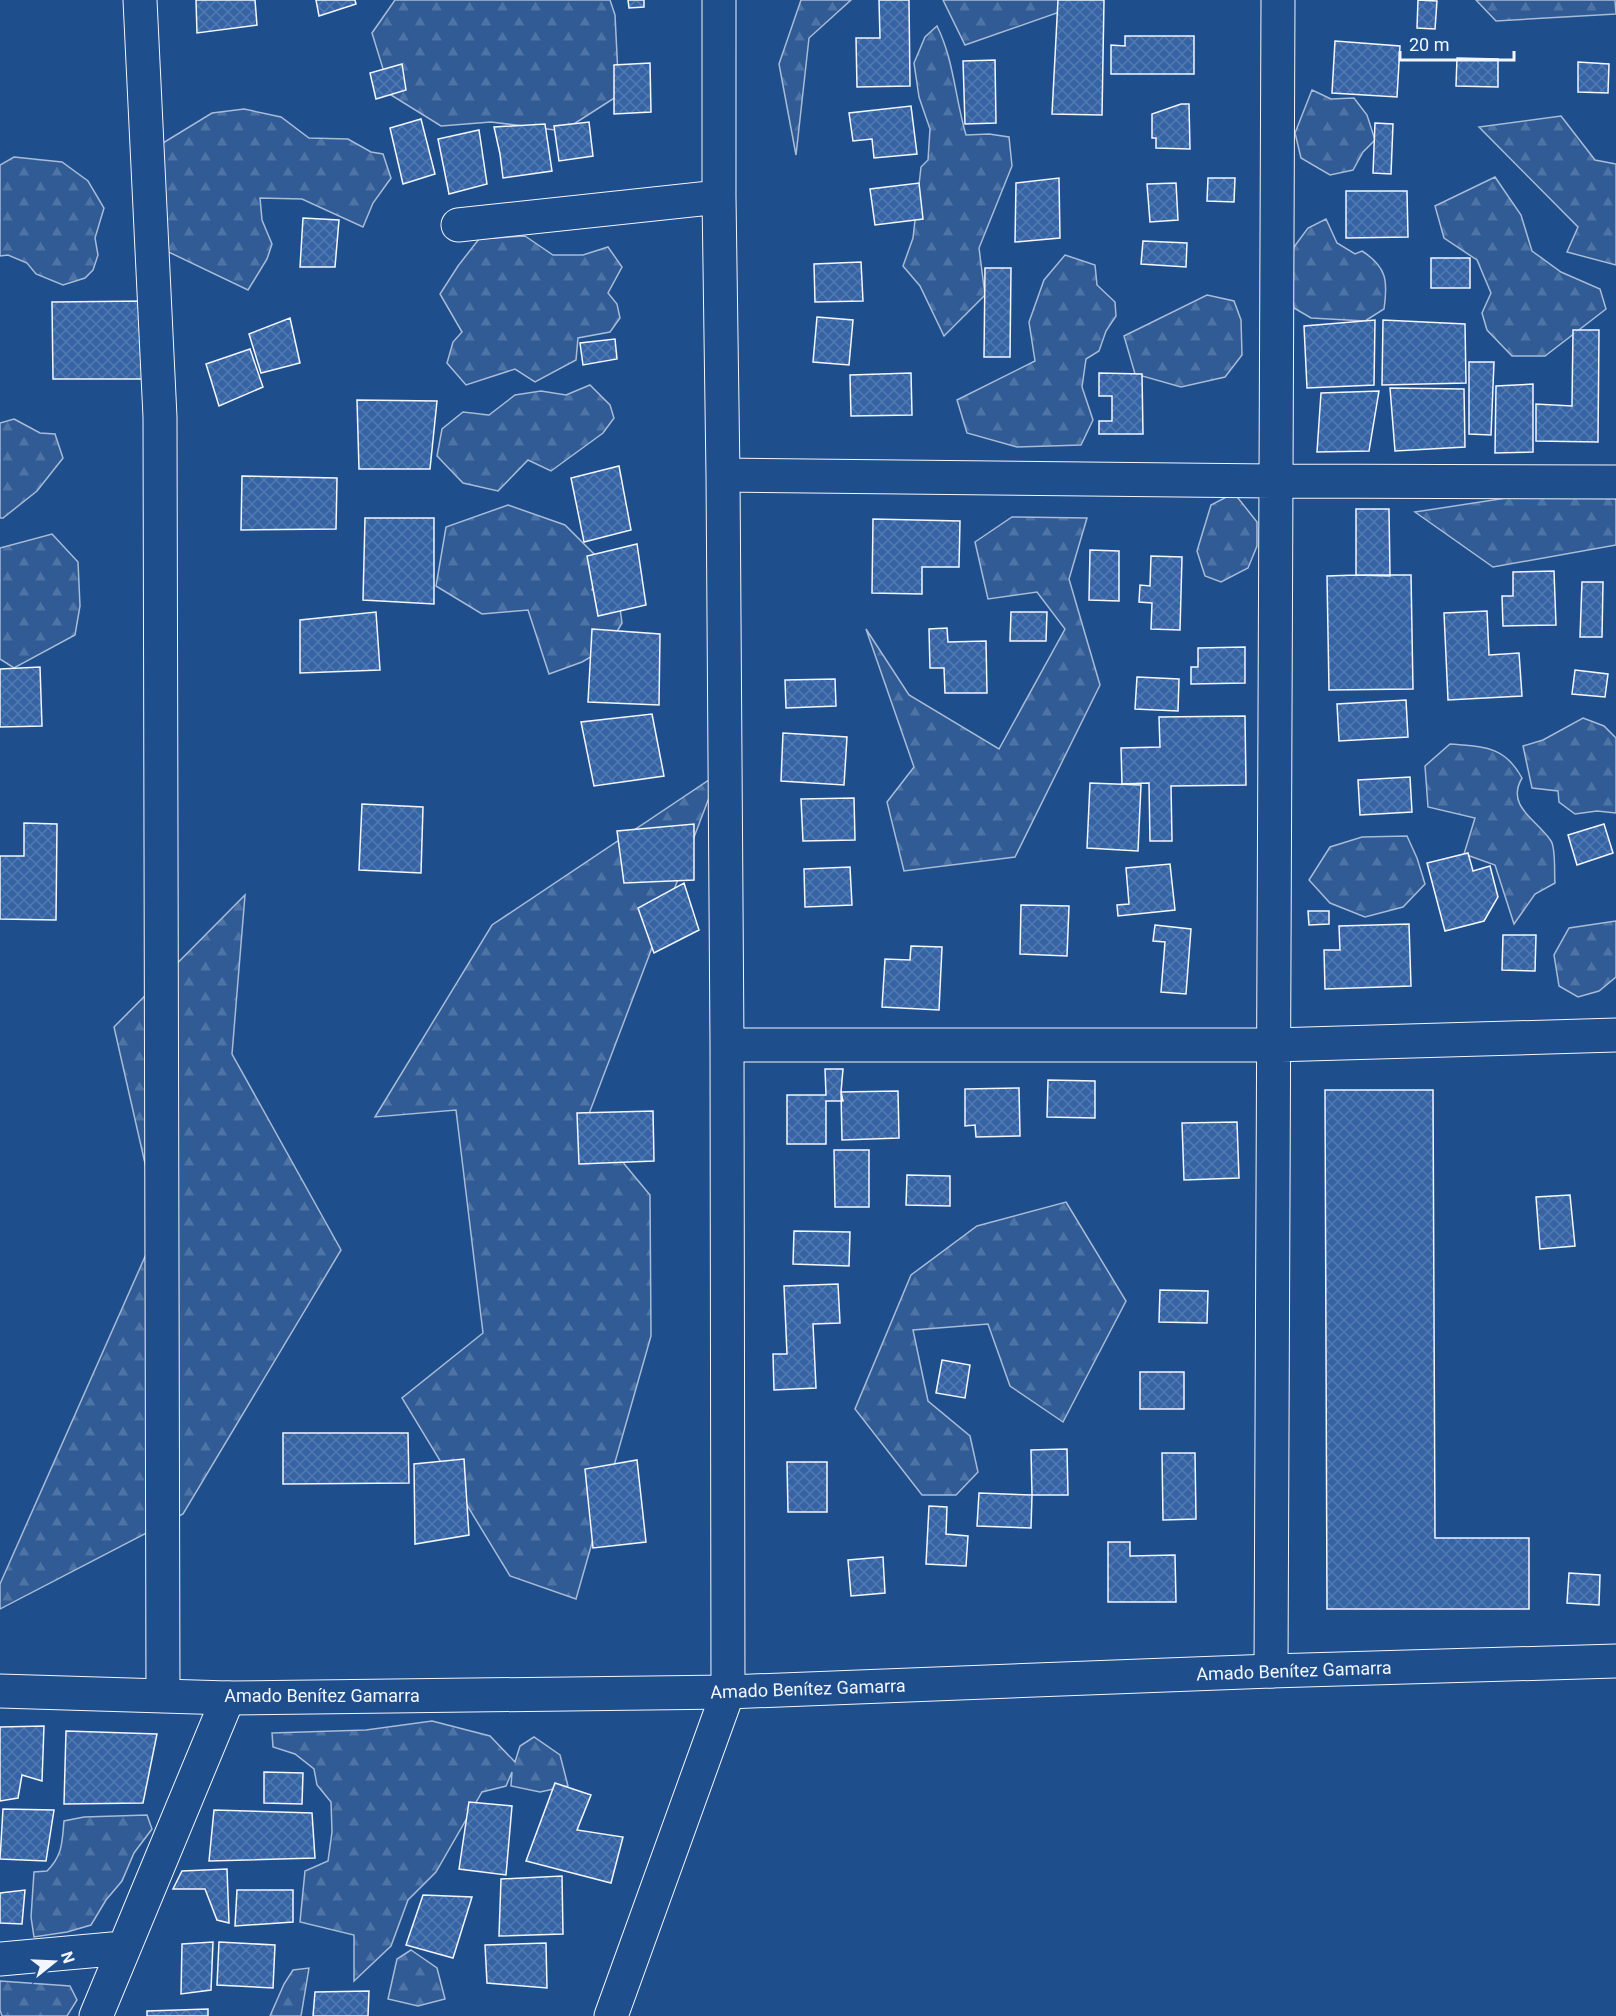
<svg xmlns="http://www.w3.org/2000/svg" width="1616" height="2016" font-family="Roboto,sans-serif">
<defs>
<pattern id="forest-firs" width="22" height="20" patternUnits="userSpaceOnUse" patternTransform="scale(1.5)"><rect width="22" height="20" fill="#305b95"/><path d="M5 1l3.5 6h-7zM16 11l3.5 6h-7z" fill="#4e73a5"/></pattern>
<pattern id="building-cross-hatch" width="8" height="8" patternUnits="userSpaceOnUse" patternTransform="scale(1.5)"><rect width="8" height="8" fill="#3563a3"/><path d="M0 0l8 8M0 8l8-8" fill="none" stroke="#537ab1"/></pattern>
</defs>
<rect width="100%" height="100%" fill="#1f4e8c"/>
<path fill="url(#forest-firs)" stroke="#a8bbd7" stroke-width="1.5" d="M 395,0 L 610,0 L 615,15 L 619,95 L 563,131 L 491,122 L 441,126 L 391,95 L 372,33 Z
M 801,0 L 851,0 L 809,38 L 796,155 L 779,64 Z
M 943,0 L 1062,0 L 1071,8 L 965,45 Z
M 1476,0 L 1615,0 L 1616,14 L 1496,21 Z
M 937,26 C 954,60 955,98 966,135 L 989,134 L 1009,137 L 1012,166 L 979,248 L 985,295 L 944,336 L 920,286 L 903,266 L 913,238 L 921,167 L 928,160 L 930,129 L 919,97 L 914,63 L 925,37 Z
M 1312,90 L 1331,99 L 1354,98 L 1367,115 L 1375,140 L 1363,152 L 1353,170 L 1330,175 L 1301,158 L 1295,133 Z
M 244,109 L 281,117 L 309,138 L 348,139 L 371,152 L 383,154 L 391,178 L 373,203 L 363,227 L 302,199 L 260,198 L 262,220 L 272,244 L 267,259 L 248,290 L 154,245 L 158,146 L 212,113 Z
M 1561,116 L 1595,160 L 1616,164 L 1616,265 L 1567,252 L 1578,227 L 1479,127 Z
M 14,157 L 62,162 L 88,181 L 104,208 L 95,238 L 98,255 L 93,270 L 85,278 L 63,285 L 36,274 L 27,263 L 8,255 L 0,256 L 0,165 Z
M 1495,177 L 1521,215 L 1532,251 L 1561,272 L 1600,289 L 1606,309 L 1545,356 L 1512,356 L 1487,330 L 1482,313 L 1491,293 L 1477,260 L 1444,238 L 1435,206 Z
M 1326,219 L 1337,243 L 1355,254 L 1362,251 C 1387,267 1388,281 1384,309 L 1365,321 L 1311,318 L 1294,308 L 1289,275 L 1291,251 L 1308,228 Z
M 525,236 L 553,255 L 583,255 L 608,247 L 622,267 L 608,293 L 617,304 L 620,318 L 610,332 L 578,338 L 576,360 L 535,382 L 515,369 L 466,385 L 447,363 L 453,342 L 462,332 L 440,294 L 458,266 L 479,239 Z
M 1065,255 L 1095,265 L 1097,285 L 1115,302 L 1116,316 L 1106,331 L 1099,351 L 1086,359 L 1082,387 L 1093,420 L 1081,445 L 1017,447 L 967,433 L 957,400 L 1035,361 L 1029,322 L 1044,280 Z
M 1207,295 L 1234,301 L 1241,320 L 1242,355 L 1225,377 L 1181,387 L 1135,374 L 1124,336 Z
M 590,385 L 610,405 L 614,418 L 603,433 L 551,471 L 528,460 L 498,491 L 463,483 L 437,456 L 442,429 L 463,412 L 489,415 L 515,395 L 541,391 L 566,395 Z
M 14,419 L 40,433 L 55,434 L 63,458 L 37,491 L 3,518 L 0,518 L 0,423 Z
M 1598,484 L 1616,488 L 1616,545 L 1493,567 L 1415,512 Z
M 1234,493 L 1257,522 L 1257,546 L 1248,568 L 1221,582 L 1205,576 L 1197,551 L 1211,505 Z
M 508,505 L 565,525 L 600,560 L 592,590 L 618,595 L 622,623 L 608,647 L 582,662 L 549,674 L 528,610 L 482,614 L 436,586 L 446,527 Z
M 1012,517 L 1087,518 L 1069,579 L 1100,685 L 1015,857 L 904,871 L 887,802 L 914,767 L 866,629 L 909,695 L 999,749 L 1065,629 L 1037,592 L 988,599 L 975,542 Z
M 52,534 L 78,562 L 80,606 L 75,635 L 14,668 L 0,659 L 0,548 Z
M 1583,718 L 1604,726 L 1616,738 L 1616,813 L 1597,811 L 1575,814 L 1559,802 L 1558,791 L 1532,788 L 1523,746 L 1543,740 Z
M 1450,744 C 1483,747 1504,745 1522,778 C 1505,807 1538,820 1551,841 C 1556,848 1554,873 1555,883 L 1535,894 L 1514,924 L 1495,865 L 1464,854 L 1475,818 L 1428,807 L 1425,766 Z
M 718,774 L 587,1119 L 650,1195 L 651,1336 L 576,1599 L 510,1576 L 402,1398 L 483,1333 L 456,1110 L 375,1117 L 492,925 Z
M 1407,836 L 1417,858 L 1425,884 L 1403,907 L 1365,917 L 1330,903 L 1309,880 L 1330,847 L 1362,837 Z
M 245,895 L 232,1054 L 341,1250 L 183,1514 L 0,1609 L 0,1584 L 159,1225 L 114,1027 Z
M 1616,921 L 1616,977 L 1599,991 L 1578,997 L 1559,986 L 1554,955 L 1569,928 Z
M 1066,1202 L 1126,1301 L 1063,1422 L 1010,1386 L 988,1324 L 913,1330 L 928,1401 L 970,1436 L 978,1472 L 956,1495 L 922,1495 L 855,1409 L 911,1275 L 977,1226 Z
M 432,1721 L 490,1736 L 515,1762 L 520,1746 L 534,1737 L 560,1755 L 568,1786 L 540,1792 L 511,1786 L 512,1772 L 506,1786 L 482,1792 L 436,1872 L 408,1900 L 391,1946 L 354,1981 L 354,1935 L 300,1922 L 305,1871 L 328,1861 L 332,1832 L 331,1802 L 317,1785 L 314,1769 L 295,1754 L 273,1747 L 272,1733 L 366,1730 Z
M 147,1815 L 152,1829 L 134,1853 L 122,1881 L 106,1900 L 91,1925 L 67,1932 L 34,1937 L 31,1917 L 34,1872 L 47,1871 C 63,1855 62,1842 64,1821 L 84,1817 Z
M 411,1950 L 437,1968 L 445,1999 L 418,2006 L 388,1999 L 397,1959 Z
M 309,1968 L 301,2016 L 270,2016 L 284,1984 L 293,1970 Z
M 0,1981 L 70,1986 L 77,2000 L 67,2016 L 2,2016 L 0,2010 Z"/>
<path fill="url(#building-cross-hatch)" stroke="#f2f6ff" stroke-width="1.5" d="M 196,0 L 255,0 L 257,25 L 197,33 Z
M 316,0 L 355,0 L 356,4 L 319,16 Z
M 628,0 L 644,0 L 644,7 L 629,8 Z
M 879,0 L 909,0 L 910,86 L 857,87 L 856,38 L 880,38 Z
M 1058,0 L 1104,0 L 1102,115 L 1052,114 Z
M 1418,0 L 1437,1 L 1435,29 L 1417,28 Z
M 1125,36 L 1194,36 L 1194,74 L 1111,74 L 1111,45 L 1125,46 Z
M 1335,41 L 1400,46 L 1397,97 L 1332,93 Z
M 1457,58 L 1498,59 L 1498,87 L 1456,86 Z
M 995,60 L 996,123 L 965,124 L 963,61 Z
M 1578,62 L 1609,64 L 1608,93 L 1578,92 Z
M 650,63 L 651,112 L 614,114 L 614,65 Z
M 402,64 L 406,90 L 376,99 L 370,73 Z
M 1181,104 L 1189,104 L 1190,149 L 1156,148 L 1156,138 L 1152,138 L 1152,114 Z
M 911,106 L 917,154 L 874,158 L 872,139 L 853,141 L 849,113 Z
M 421,119 L 435,174 L 403,184 L 390,128 Z
M 589,122 L 593,156 L 559,161 L 554,126 Z
M 1375,123 L 1393,124 L 1391,174 L 1373,173 Z
M 545,124 L 552,171 L 503,178 L 500,154 L 494,127 Z
M 479,130 L 487,184 L 449,194 L 438,139 Z
M 1059,178 L 1060,238 L 1015,242 L 1016,183 Z
M 1208,178 L 1235,178 L 1234,202 L 1207,201 Z
M 919,183 L 923,219 L 875,225 L 870,189 Z
M 1176,183 L 1178,220 L 1150,222 L 1147,184 Z
M 1346,191 L 1407,191 L 1408,237 L 1346,238 Z
M 303,218 L 339,220 L 335,267 L 300,267 Z
M 1143,241 L 1187,243 L 1186,267 L 1141,264 Z
M 1431,258 L 1470,258 L 1470,288 L 1431,288 Z
M 861,262 L 863,301 L 815,302 L 814,264 Z
M 985,268 L 1011,268 L 1010,357 L 984,357 Z
M 147,301 L 147,379 L 53,379 L 52,302 Z
M 817,317 L 853,320 L 849,365 L 813,362 Z
M 290,318 L 300,363 L 261,373 L 249,334 Z
M 1375,320 L 1374,385 L 1307,388 L 1304,326 Z
M 1383,320 L 1465,324 L 1466,383 L 1382,385 Z
M 1573,330 L 1599,330 L 1598,442 L 1536,441 L 1536,404 L 1572,406 Z
M 615,339 L 617,359 L 583,365 L 580,343 Z
M 250,349 L 263,387 L 219,406 L 206,364 Z
M 1469,362 L 1494,362 L 1491,435 L 1469,434 Z
M 911,373 L 912,415 L 851,416 L 850,375 Z
M 1099,373 L 1142,374 L 1143,434 L 1099,434 L 1099,421 L 1112,421 L 1112,396 L 1099,396 Z
M 1533,384 L 1533,452 L 1495,453 L 1496,386 Z
M 1390,388 L 1464,389 L 1465,447 L 1395,451 Z
M 1379,391 L 1369,451 L 1317,452 L 1321,393 Z
M 357,400 L 437,401 L 430,469 L 359,469 Z
M 619,466 L 631,530 L 584,542 L 571,478 Z
M 242,476 L 337,478 L 336,529 L 241,530 Z
M 1356,509 L 1389,509 L 1390,576 L 1356,575 Z
M 365,518 L 434,518 L 434,604 L 363,600 Z
M 873,519 L 960,521 L 959,567 L 922,567 L 922,594 L 872,593 Z
M 637,544 L 646,605 L 598,616 L 587,556 Z
M 1090,550 L 1119,551 L 1119,601 L 1089,600 Z
M 1151,556 L 1182,557 L 1180,630 L 1151,629 L 1152,603 L 1139,602 L 1140,585 L 1150,586 Z
M 1554,571 L 1556,625 L 1503,626 L 1502,596 L 1513,596 L 1513,572 Z
M 1356,575 L 1411,575 L 1413,689 L 1329,690 L 1327,576 Z
M 1582,582 L 1603,582 L 1602,637 L 1580,637 Z
M 1487,611 L 1489,655 L 1519,653 L 1522,696 L 1448,700 L 1444,613 Z
M 376,612 L 380,670 L 300,673 L 300,620 Z
M 1011,612 L 1047,612 L 1046,641 L 1010,641 Z
M 947,628 L 948,642 L 986,641 L 987,693 L 945,693 L 944,668 L 930,668 L 929,629 Z
M 592,629 L 660,634 L 659,705 L 588,702 Z
M 1245,647 L 1245,683 L 1191,684 L 1191,667 L 1198,667 L 1198,648 Z
M 40,667 L 42,726 L 0,727 L 0,669 Z
M 1575,670 L 1608,674 L 1605,697 L 1572,694 Z
M 1137,677 L 1179,679 L 1178,711 L 1135,709 Z
M 835,679 L 836,706 L 786,708 L 785,680 Z
M 1406,700 L 1408,737 L 1339,741 L 1337,704 Z
M 652,714 L 664,776 L 594,786 L 581,722 Z
M 1245,716 L 1246,785 L 1171,786 L 1172,841 L 1150,841 L 1149,783 L 1122,784 L 1121,748 L 1160,747 L 1159,717 Z
M 783,733 L 847,737 L 844,785 L 781,781 Z
M 1410,777 L 1412,812 L 1360,815 L 1358,780 Z
M 1090,783 L 1141,785 L 1138,851 L 1087,848 Z
M 854,798 L 855,840 L 803,841 L 801,799 Z
M 362,804 L 423,807 L 421,873 L 359,870 Z
M 24,823 L 57,824 L 56,920 L 0,919 L 0,856 L 24,856 Z
M 694,824 L 694,880 L 624,883 L 617,831 Z
M 1604,824 L 1613,853 L 1577,865 L 1568,835 Z
M 1468,853 L 1473,871 L 1490,866 L 1498,897 L 1484,921 L 1445,931 L 1427,863 Z
M 1170,864 L 1175,910 L 1118,916 L 1117,905 L 1129,904 L 1126,868 Z
M 850,867 L 852,905 L 805,907 L 804,869 Z
M 684,883 L 699,930 L 654,953 L 638,908 Z
M 1021,905 L 1069,906 L 1067,956 L 1020,954 Z
M 1308,911 L 1329,911 L 1329,924 L 1309,925 Z
M 1409,924 L 1411,986 L 1325,989 L 1324,950 L 1340,950 L 1339,926 Z
M 1155,925 L 1191,929 L 1186,994 L 1161,992 L 1165,942 L 1153,941 Z
M 1503,935 L 1536,935 L 1535,971 L 1502,970 Z
M 911,946 L 942,947 L 939,1010 L 882,1007 L 885,959 L 910,960 Z
M 825,1069 L 843,1069 L 841,1092 L 843,1101 L 826,1101 L 826,1144 L 787,1144 L 787,1095 L 826,1095 Z
M 1048,1080 L 1095,1081 L 1095,1118 L 1047,1117 Z
M 1019,1088 L 1020,1136 L 976,1137 L 975,1125 L 965,1126 L 965,1089 Z
M 1325,1090 L 1433,1090 L 1435,1538 L 1529,1538 L 1529,1609 L 1327,1609 Z
M 898,1091 L 899,1138 L 842,1140 L 841,1092 Z
M 653,1111 L 654,1161 L 579,1164 L 577,1113 Z
M 1237,1122 L 1239,1178 L 1184,1180 L 1182,1123 Z
M 834,1150 L 869,1150 L 869,1207 L 835,1207 Z
M 907,1175 L 950,1176 L 950,1206 L 906,1205 Z
M 1570,1195 L 1575,1246 L 1540,1249 L 1536,1197 Z
M 794,1231 L 850,1232 L 849,1266 L 793,1264 Z
M 838,1284 L 840,1323 L 813,1324 L 816,1388 L 774,1390 L 773,1354 L 787,1354 L 784,1286 Z
M 1160,1290 L 1208,1291 L 1207,1323 L 1159,1322 Z
M 942,1360 L 970,1365 L 965,1398 L 936,1393 Z
M 1140,1372 L 1184,1372 L 1184,1409 L 1140,1409 Z
M 283,1433 L 408,1433 L 409,1483 L 283,1484 Z
M 1067,1449 L 1068,1495 L 1032,1495 L 1031,1450 Z
M 1162,1453 L 1195,1453 L 1196,1519 L 1163,1520 Z
M 464,1459 L 469,1535 L 415,1544 L 414,1464 Z
M 637,1460 L 646,1542 L 593,1548 L 585,1469 Z
M 787,1462 L 827,1462 L 827,1512 L 788,1512 Z
M 979,1493 L 1032,1495 L 1031,1528 L 977,1526 Z
M 929,1506 L 947,1507 L 946,1534 L 968,1536 L 966,1566 L 926,1564 Z
M 1108,1542 L 1130,1542 L 1130,1556 L 1175,1555 L 1176,1602 L 1108,1602 Z
M 883,1557 L 885,1593 L 851,1596 L 848,1560 Z
M 1569,1573 L 1600,1575 L 1599,1605 L 1567,1603 Z
M 44,1726 L 42,1781 L 22,1775 L 18,1798 L 0,1801 L 0,1727 Z
M 66,1731 L 157,1734 L 143,1803 L 64,1804 Z
M 264,1772 L 303,1773 L 302,1804 L 264,1803 Z
M 555,1783 L 591,1795 L 577,1830 L 623,1837 L 611,1883 L 526,1861 Z
M 469,1802 L 512,1806 L 506,1875 L 459,1869 Z
M 3,1809 L 54,1810 L 46,1861 L 0,1859 Z
M 214,1810 L 312,1813 L 315,1858 L 209,1861 Z
M 227,1869 L 229,1923 L 217,1920 L 205,1889 L 173,1889 L 182,1871 Z
M 562,1876 L 563,1934 L 499,1936 L 501,1879 Z
M 25,1890 L 22,1924 L 0,1923 L 0,1893 Z
M 237,1890 L 293,1890 L 293,1922 L 235,1926 Z
M 423,1895 L 472,1897 L 453,1958 L 406,1945 Z
M 213,1942 L 211,1990 L 181,1994 L 182,1944 Z
M 219,1942 L 275,1945 L 273,1988 L 217,1985 Z
M 546,1943 L 547,1988 L 487,1983 L 485,1945 Z
M 369,1991 L 368,2016 L 313,2016 L 315,1992 Z
M 208,2009 L 208,2016 L 147,2016 L 147,2011 Z"/>
<g fill="none" stroke-linecap="round" stroke-linejoin="round">
<g stroke="#f2f6ff" stroke-width="35">
<path id="minor" d="M 140,0 L 160,417 L 163,1695
M 458,225 L 719,197
M 723,475 L 1276,481 L 1616,482
M 727,1045 L 1273,1045 L 1616,1035
M 1271,1671 L 1278,0
M 0,1959 L 123,1948
M 96,2016 L 228,1698
M 611,2016 L 728,1692 L 727,1045 L 723,475 L 719,197 L 719,0"/>
</g>
<g stroke="#f2f6ff" stroke-width="35">
<path id="secondary" d="M 0,1691 L 228,1698 L 728,1692 L 1271,1671 L 1616,1661"/>
</g>
<use href="#minor" stroke="#1f4e8c" stroke-width="33"/>
<use href="#secondary" stroke="#1f4e8c" stroke-width="33"/>
</g>
<g text-anchor="middle" stroke-width="4.5" stroke-linejoin="round" paint-order="stroke">
<g font-size="18" fill="#f2f6ff" stroke="#1f4e8c">
<text transform="translate(1294 1671) rotate(-2)" y="6">Amado Benítez Gamarra</text>
<text transform="translate(808 1689) rotate(-2)" y="6">Amado Benítez Gamarra</text>
<text x="322" y="1702">Amado Benítez Gamarra</text>
</g>
</g>
<g transform="translate(54 1962) rotate(72)" stroke="#1f4e8c" stroke-width="4.5" paint-order="stroke">
<path d="M0-4.5L10 22L0 15L-10 22Z" fill="#f2f6ff"/>
<text y="-9" font-size="16" font-weight="bold" text-anchor="middle" fill="#f2f6ff">N</text>
</g>
<path d="M1400 51v9h114v-9" fill="none" stroke="#f2f6ff" stroke-width="3"/>
<text x="1409" y="51" font-size="18" fill="#f2f6ff" stroke="#1f4e8c" stroke-width="4.5" paint-order="stroke">20 m</text>
</svg>
